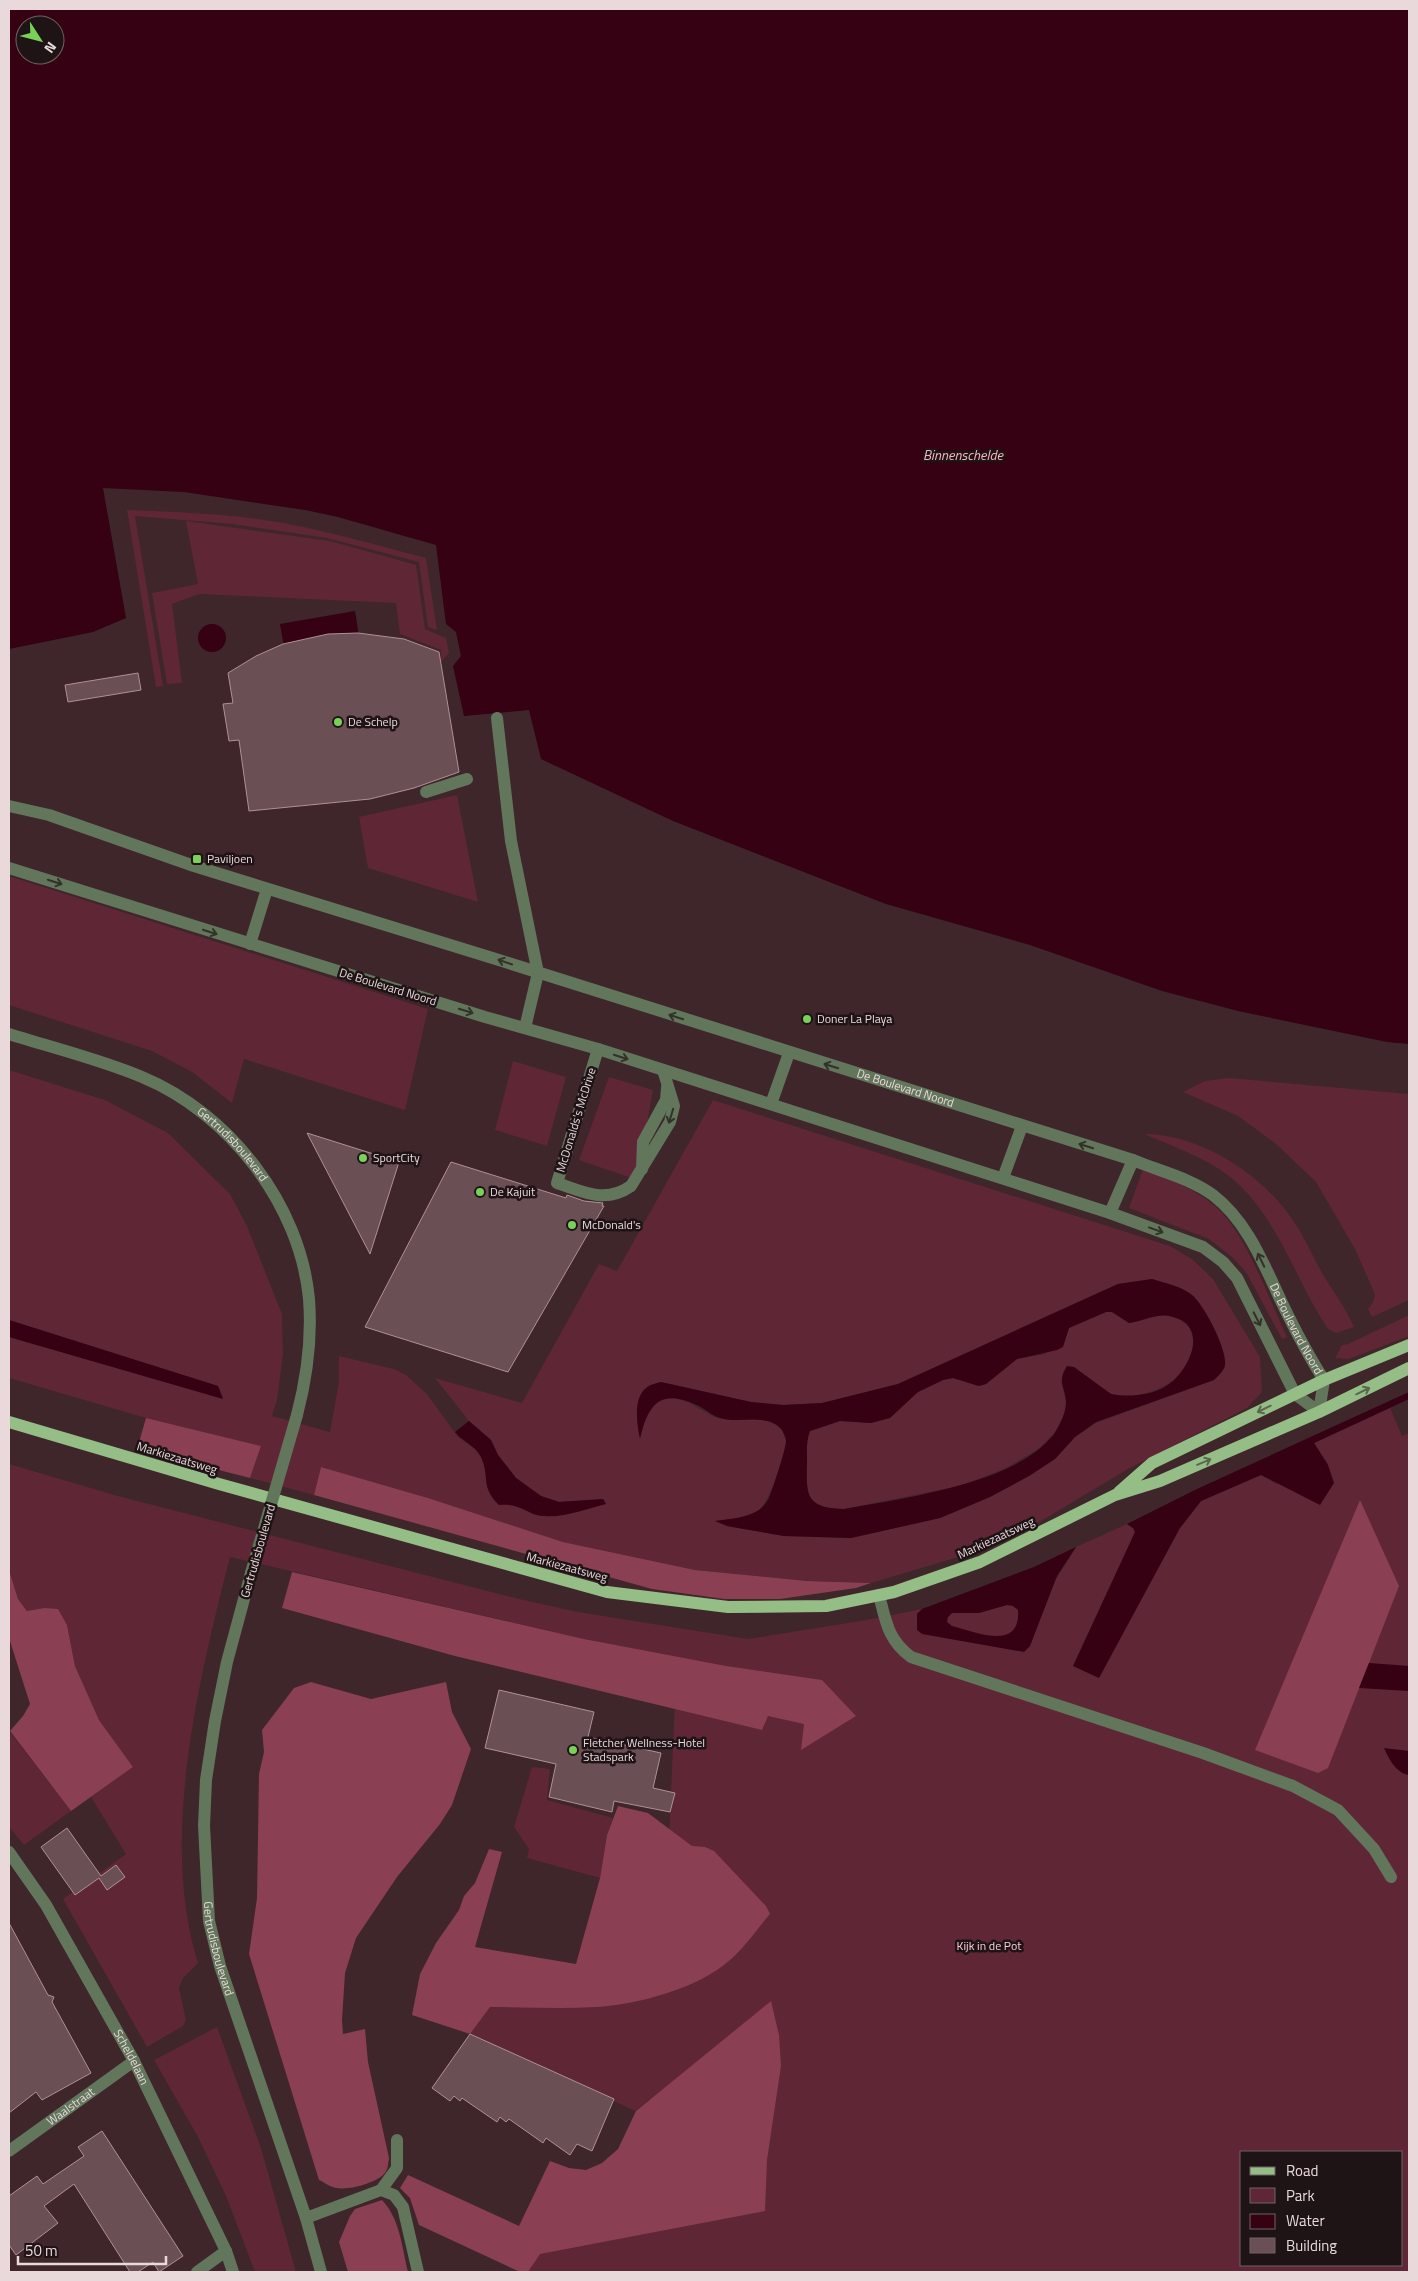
<svg xmlns="http://www.w3.org/2000/svg" width="1418" height="2281" font-family="'Titillium Web',sans-serif">
<rect width="100%" height="100%" fill="#3e262b"/>
<path fill="#5f2635" fill-rule="evenodd" d="M 127,510 C 181,512 236,514 289,524 C 335,533 381,546 426,558 L 437,630 L 428,627 L 419,562 L 327,538 L 233,524 L 135,516 L 163,686 L 156,687 Z
M 186,521 L 330,541 L 416,565 L 425,629 L 446,638 L 449,653 L 441,662 L 441,650 L 400,634 L 396,603 L 199,594 L 172,604 L 182,683 L 167,684 L 152,593 L 198,584 Z
M 457,795 L 478,902 L 368,868 L 359,817 Z
M 9,876 L 428,1009 L 405,1110 L 244,1059 L 232,1103 L 192,1072 L 152,1051 L 9,1005 Z
M 513,1061 L 566,1077 L 547,1146 L 495,1130 Z
M 9,1070 L 105,1100 L 168,1133 L 230,1194 L 247,1226 L 282,1314 L 283,1354 L 277,1400 L 272,1416 L 330,1432 L 339,1382 L 339,1356 L 394,1369 L 406,1375 L 427,1394 L 458,1437 L 475,1449 L 481,1457 L 499,1504 L 512,1504 L 542,1516 L 606,1504 L 603,1499 L 559,1502 L 541,1496 L 516,1478 L 498,1455 L 491,1440 L 469,1421 L 435,1378 L 522,1403 L 599,1264 L 617,1271 L 713,1100 L 1170,1246 L 1192,1259 L 1213,1279 L 1260,1357 L 1262,1392 L 1247,1408 L 1128,1469 L 1021,1533 L 985,1549 L 871,1583 L 807,1581 L 695,1570 L 563,1542 L 428,1498 L 321,1467 L 314,1495 L 250,1478 L 261,1446 L 146,1418 L 9,1378 L 9,1337 L 223,1398 L 218,1386 L 9,1320 ZM 1152,1279 C 1164,1284 1181,1287 1192,1295 C 1204,1304 1227,1350 1225,1365 C 1224,1371 1218,1376 1214,1380 L 1096,1423 L 1075,1437 L 1055,1459 L 1029,1476 L 990,1497 L 940,1518 L 851,1538 L 784,1536 L 727,1526 L 717,1521 C 731,1519 749,1518 760,1509 C 769,1502 786,1454 786,1442 C 786,1439 783,1431 781,1429 C 764,1412 735,1424 715,1417 C 698,1410 682,1393 662,1400 C 645,1406 645,1423 640,1437 L 644,1391 L 648,1386 L 661,1382 L 751,1402 L 783,1405 L 822,1403 L 898,1384 L 1118,1284 Z
M 609,1077 L 653,1090 L 642,1151 L 631,1178 L 579,1160 Z
M 1229,1078 L 1409,1094 L 1409,1300 L 1372,1317 L 1368,1309 L 1373,1302 L 1375,1295 L 1370,1283 L 1355,1249 L 1316,1182 L 1276,1144 L 1238,1116 L 1183,1092 L 1205,1081 Z
M 1144,1134 C 1198,1134 1255,1170 1287,1212 C 1303,1232 1312,1256 1325,1278 C 1336,1295 1346,1309 1354,1327 L 1336,1333 L 1328,1329 C 1295,1280 1277,1214 1229,1176 C 1204,1157 1172,1146 1144,1134 Z
M 1143,1169 C 1169,1178 1193,1188 1215,1206 C 1245,1231 1270,1301 1287,1337 L 1282,1339 L 1246,1272 L 1232,1257 L 1209,1239 L 1129,1208 Z
M 1106,1312 L 1112,1312 L 1129,1323 C 1144,1321 1157,1312 1173,1317 C 1199,1323 1196,1352 1184,1370 C 1172,1388 1132,1402 1111,1394 C 1100,1390 1084,1375 1074,1367 L 1061,1381 L 1066,1401 L 1065,1413 L 1054,1434 L 1037,1450 L 1004,1469 L 960,1486 L 844,1509 C 806,1508 806,1496 807,1462 C 807,1451 806,1441 810,1431 L 840,1421 L 871,1423 L 907,1401 L 918,1392 L 943,1380 L 953,1378 L 978,1386 L 986,1384 L 1017,1359 L 1045,1354 L 1066,1335 L 1069,1328 Z
M 1409,1315 L 1409,1336 L 1349,1359 L 1335,1358 L 1342,1345 L 1348,1344 Z
M 1390,1408 L 1402,1436 L 1409,1433 L 1409,2272 L 528,2272 L 534,2263 L 527,2259 L 660,2103 L 650,2099 L 635,2111 L 470,2034 L 480,2020 L 463,2012 L 610,1969 L 668,1862 L 676,1678 L 648,1652 L 584,1639 L 230,1557 C 199,1680 159,1838 198,1963 L 183,1978 L 179,1988 L 186,2020 L 183,2026 L 147,2047 L 63,1899 L 126,1854 L 91,1797 L 133,1767 L 99,1720 L 75,1666 L 67,1625 L 44,1608 L 27,1611 L 18,1599 L 9,1570 L 9,1464 L 118,1496 L 515,1598 L 578,1612 L 748,1639 L 866,1620 L 922,1609 L 917,1614 L 948,1617 L 952,1613 L 973,1613 L 1056,1579 L 1076,1547 L 1127,1524 L 1133,1528 L 1135,1532 L 1128,1549 L 1181,1527 L 1201,1501 L 1261,1475 L 1276,1484 L 1328,1464 L 1314,1443 ZM 1242,2152 L 1402,2152 L 1402,2265 L 1242,2265 Z
M 9,1731 L 71,1811 L 24,1845 L 9,1827 Z
M 532,1767 L 550,1769 L 547,1800 L 613,1818 L 607,1835 L 600,1878 L 527,1858 L 529,1849 L 514,1827 Z
M 217,2027 L 261,2148 L 296,2272 L 255,2272 L 226,2196 L 198,2137 L 154,2060 Z"/>
<path fill="#8a3f52" d="M 146,1418 L 261,1446 L 250,1478 L 137,1449 Z
M 321,1467 L 428,1498 L 563,1542 L 695,1570 L 807,1581 L 871,1583 L 856,1588 L 780,1599 L 724,1599 L 652,1589 L 314,1495 Z
M 1360,1500 L 1399,1586 L 1328,1768 L 1318,1773 L 1255,1750 Z
M 9,1570 L 18,1599 L 27,1611 L 44,1608 L 58,1609 L 67,1625 L 75,1666 L 99,1720 L 133,1767 L 71,1811 L 10,1731 L 23,1716 L 30,1704 L 9,1638 Z
M 292,1572 L 584,1639 L 726,1666 L 822,1680 L 856,1716 L 801,1750 L 804,1724 L 768,1716 L 762,1730 L 455,1656 L 282,1608 Z
M 311,1682 L 371,1699 L 446,1682 L 452,1712 L 471,1749 L 452,1805 L 440,1824 L 397,1877 L 356,1938 L 345,1973 L 342,2020 L 343,2034 L 365,2029 L 368,2062 L 389,2158 C 388,2164 388,2169 385,2173 C 377,2183 345,2192 333,2187 C 328,2186 324,2182 319,2180 L 249,1954 L 257,1898 L 259,1774 L 264,1752 L 262,1730 L 294,1688 Z
M 618,1806 L 648,1813 L 692,1846 L 705,1847 L 714,1851 L 766,1906 L 770,1914 C 757,1929 745,1947 730,1960 C 699,1988 637,2005 596,2007 C 561,2009 525,2007 490,2007 L 470,2034 L 412,2015 L 420,1974 L 436,1943 L 459,1910 L 464,1896 L 475,1883 L 489,1849 L 502,1852 L 475,1947 L 576,1964 L 600,1878 L 607,1835 Z
M 771,2001 L 779,2035 L 781,2066 L 767,2160 L 765,2211 L 540,2254 L 528,2272 L 520,2272 L 419,2225 L 410,2198 L 400,2188 L 408,2175 L 519,2226 L 550,2161 L 569,2168 L 586,2170 L 602,2163 L 618,2149 L 636,2111 Z
M 382,2200 C 400,2219 402,2247 408,2272 L 348,2272 L 339,2242 L 350,2216 L 355,2209 Z"/>
<path fill="#350113" fill-rule="evenodd" d="M 9,9 L 1409,9 L 1409,1044 L 1387,1042 L 1238,1011 L 1162,991 L 1030,945 L 886,904 L 673,821 L 541,759 L 529,710 L 464,716 L 453,666 L 461,656 L 456,632 L 446,624 L 436,545 L 338,517 L 305,510 L 184,492 L 103,488 L 126,618 L 93,632 L 9,649 ZM 25,25 L 55,25 L 55,55 L 25,55 Z
M 355,611 L 360,643 L 285,653 L 280,624 Z
M198 638a14 14 0 1 1 28 0a14 14 0 1 1-28 0Z
M 1152,1279 C 1165,1283 1181,1286 1192,1295 C 1204,1305 1227,1349 1225,1365 C 1224,1371 1218,1376 1214,1380 L 1096,1422 L 1075,1437 L 1055,1459 L 1029,1476 L 990,1497 L 940,1518 L 851,1538 L 784,1536 L 727,1526 L 715,1521 C 730,1519 746,1518 759,1510 C 763,1507 767,1502 769,1498 C 772,1491 787,1446 786,1440 C 786,1438 783,1432 782,1430 C 769,1413 741,1423 724,1419 C 713,1417 707,1410 697,1405 C 660,1388 648,1404 640,1439 C 637,1424 632,1395 649,1386 C 652,1384 657,1383 661,1382 L 751,1402 L 783,1405 L 822,1403 L 898,1384 L 1118,1284 ZM 1106,1312 L 1112,1312 L 1129,1323 C 1144,1321 1157,1312 1173,1317 C 1212,1327 1187,1376 1163,1388 C 1147,1396 1128,1397 1111,1394 L 1074,1367 L 1067,1366 C 1057,1382 1065,1385 1066,1402 C 1066,1413 1060,1425 1054,1434 C 1016,1484 903,1498 844,1509 C 806,1508 806,1496 807,1462 C 807,1451 806,1441 810,1431 L 840,1421 L 871,1423 L 890,1418 L 918,1392 L 943,1380 L 953,1378 L 979,1386 L 986,1384 L 1017,1359 L 1057,1350 L 1063,1347 L 1069,1328 Z
M 9,1320 L 218,1386 L 223,1399 L 9,1337 Z
M 1409,1392 L 1409,1399 L 1314,1443 L 1328,1465 L 1334,1483 L 1320,1505 L 1261,1475 L 1201,1501 L 1180,1528 L 1099,1678 L 1073,1666 L 1135,1532 L 1133,1528 L 1127,1524 L 1197,1489 Z
M 469,1421 L 491,1440 L 498,1455 L 516,1478 L 541,1496 L 559,1502 L 603,1499 L 606,1504 C 587,1509 563,1518 544,1516 C 526,1515 523,1503 499,1505 C 480,1487 490,1476 481,1457 C 476,1446 462,1441 455,1432 Z
M 1076,1547 L 1057,1576 L 1030,1646 L 1024,1652 L 922,1634 L 917,1630 L 917,1614 L 922,1609 L 1034,1567 ZM 1007,1605 L 1013,1606 L 1018,1610 C 1021,1652 976,1632 952,1626 L 947,1622 L 948,1617 L 952,1613 L 979,1613 Z
M 1369,1663 L 1409,1666 L 1409,1691 L 1359,1688 Z
M 1384,1748 L 1409,1751 L 1409,1775 C 1396,1773 1389,1759 1384,1748 Z"/>
<path fill="#6a4f54" stroke="#af9197" d="M 358,633 L 404,639 L 439,652 L 459,772 L 414,788 L 370,799 L 249,811 L 239,740 L 229,741 L 223,704 L 233,703 L 228,673 L 256,656 L 283,644 L 328,634 Z
M 138,673 L 141,690 L 68,702 L 65,685 Z
M 307,1133 L 399,1162 L 370,1254 Z
M 451,1162 L 566,1198 L 567,1195 L 584,1201 L 603,1203 L 602,1206 L 604,1206 L 508,1372 L 365,1327 Z
M 499,1690 L 594,1712 L 588,1737 L 661,1753 L 653,1788 L 675,1793 L 670,1812 L 614,1801 L 612,1812 L 549,1797 L 556,1764 L 485,1748 Z
M 67,1828 L 101,1876 L 116,1865 L 125,1877 L 107,1890 L 99,1878 L 75,1895 L 41,1847 Z
M 9,1923 L 48,1995 L 54,1997 L 52,2002 L 91,2073 L 42,2100 L 36,2092 L 9,2113 Z
M 470,2034 L 614,2099 L 592,2151 L 577,2144 L 570,2155 L 546,2138 L 543,2143 L 509,2119 L 506,2122 L 500,2117 L 497,2122 L 462,2098 L 460,2101 L 454,2096 L 450,2101 L 432,2088 Z
M 102,2131 L 183,2256 L 159,2272 L 153,2262 L 138,2272 L 130,2272 L 74,2184 L 44,2206 L 58,2223 L 16,2255 L 9,2245 L 9,2196 L 37,2176 L 43,2184 L 84,2156 L 78,2147 Z"/>
<g fill="none" stroke-linecap="round" stroke-linejoin="round">
<g stroke="#62765b" stroke-width="12">
<path d="M 497,718 L 511,841 L 538,973 L 525,1028"/>
<path d="M 426,792 L 467,779"/>
<path id="s1" d="M 9,806 L 49,815 L 194,866 L 499,960 L 1133,1160 C 1159,1171 1190,1178 1213,1195 C 1248,1222 1264,1265 1282,1303 C 1295,1330 1308,1355 1324,1380 L 1319,1412 L 1295,1394 L 1237,1278 L 1223,1262 L 1203,1247 L 1110,1213 L 598,1049 L 485,1017 L 9,868"/>
<path d="M 250,944 L 267,889"/>
<path id="s2" d="M 9,1034 C 53,1048 99,1059 142,1077 C 229,1113 300,1204 309,1299 C 312,1338 307,1377 297,1415"/>
<path d="M 598,1049 L 557,1183 C 584,1192 605,1204 631,1186 L 670,1122 L 674,1106 L 663,1070"/>
<path d="M 771,1104 L 789,1053"/>
<path d="M 642,1169 L 643,1142 L 666,1100 L 667,1088"/>
<path d="M 1003,1178 L 1022,1126"/>
<path d="M 1110,1213 L 1133,1160"/>
<path id="s3" d="M 251,1573 L 227,1662 L 215,1721 L 206,1780 L 204,1826 L 209,1921 L 220,1966 L 306,2218 L 321,2272"/>
<path d="M 879,1595 C 886,1622 888,1640 911,1657 L 1203,1753 L 1293,1786 L 1338,1810 L 1374,1849 L 1391,1877"/>
<path id="s4" d="M 9,1852 L 46,1905 L 134,2061 L 226,2251 L 233,2272"/>
<path id="s5" d="M 9,2151 L 134,2061"/>
<path d="M 381,2190 L 397,2168 L 397,2140"/>
<path d="M 306,2218 L 381,2190 L 394,2195 L 403,2207 L 418,2272"/>
<path d="M 197,2272 L 226,2251"/>
</g>
<path stroke="#94be86" stroke-width="12" d="M 9,1422 L 219,1484 L 607,1592 L 728,1607 L 826,1606 L 894,1592 L 980,1562 L 1115,1495 L 1160,1481 L 1319,1412 L 1409,1368
M 1119,1492 L 1152,1463 L 1324,1380 L 1409,1345"/>
<path stroke="#62765b" stroke-width="12" d="M 251,1573 L 297,1415"/>
</g>
<defs><path id="oneway-shaft" d="M-6 0H5M1.5-3L5.5 0L1.5 3" fill="none" stroke-width="1.6" stroke-linecap="round" stroke-linejoin="round" transform="scale(1.25)"/></defs>
<g stroke="#32312a">
<use href="#oneway-shaft" transform="translate(55 882) rotate(18)"/>
<use href="#oneway-shaft" transform="translate(210 932) rotate(18)"/>
<use href="#oneway-shaft" transform="translate(505 962) rotate(-161)"/>
<use href="#oneway-shaft" transform="translate(466 1011) rotate(17)"/>
<use href="#oneway-shaft" transform="translate(676 1017) rotate(-162)"/>
<use href="#oneway-shaft" transform="translate(621 1057) rotate(18)"/>
<use href="#oneway-shaft" transform="translate(831 1066) rotate(-163)"/>
<use href="#oneway-shaft" transform="translate(671 1116) rotate(107)"/>
<use href="#oneway-shaft" transform="translate(1086 1146) rotate(-163)"/>
<use href="#oneway-shaft" transform="translate(1156 1230) rotate(20)"/>
<use href="#oneway-shaft" transform="translate(1261 1260) rotate(-116)"/>
<use href="#oneway-shaft" transform="translate(1257 1319) rotate(63)"/>
</g>
<g stroke="#59684e">
<use href="#oneway-shaft" transform="translate(1363 1391) rotate(-26)"/>
<use href="#oneway-shaft" transform="translate(1264 1409) rotate(154)"/>
<use href="#oneway-shaft" transform="translate(1204 1462) rotate(-23)"/>
</g>
<g fill="#79d158" stroke="#1e1315" stroke-width="2">
<circle cx="338" cy="722" r="5"/>
<rect x="192" y="854" width="10" height="10" rx="2.5"/>
<circle cx="807" cy="1019" r="5"/>
<circle cx="363" cy="1158" r="5"/>
<circle cx="480" cy="1192" r="5"/>
<circle cx="572" cy="1225" r="5"/>
<circle cx="573" cy="1750" r="5"/>
</g>
<g text-anchor="middle" stroke-width="5" stroke-linejoin="round" paint-order="stroke">
<g font-size="12" fill="#e9d9db" stroke="#1e1315" text-anchor="start">
<text x="348" y="726">De Schelp</text>
<text x="207" y="863">Paviljoen</text>
<text x="817" y="1023">Doner La Playa</text>
<text x="373" y="1162">SportCity</text>
<text x="490" y="1196">De Kajuit</text>
<text x="582" y="1229">McDonald's</text>
<text x="583" y="1747">Fletcher Wellness-Hotel<tspan x="583" dy="14">Stadspark</tspan></text>
</g>
<g font-size="12" fill="#e9d9db" stroke="#1e1315">
<text transform="translate(388 987) rotate(17)" y="4">De Boulevard Noord</text>
<text dy="4" stroke="none"><textPath href="#s1" startOffset="940">De Boulevard Noord</textPath></text>
<text transform="translate(576 1120) rotate(-73)" y="4">McDonalds's McDrive</text>
<text dy="4" stroke="none"><textPath href="#s2" startOffset="254">Gertrudisboulevard</textPath></text>
<text dy="4" stroke="none"><textPath href="#s1" startOffset="1425">De Boulevard Noord</textPath></text>
<text transform="translate(177 1458) rotate(17)" y="4">Markiezaatsweg</text>
<text transform="translate(996 1538) rotate(-25)" y="4">Markiezaatsweg</text>
<text transform="translate(258 1551) rotate(-74)" y="4">Gertrudisboulevard</text>
<text transform="translate(567 1567) rotate(15)" y="4">Markiezaatsweg</text>
<text dy="4" stroke="none"><textPath href="#s3" startOffset="382">Gertrudisboulevard</textPath></text>
<text dy="4" stroke="none"><textPath href="#s4" startOffset="239">Scheldelaan</textPath></text>
<text dy="4" stroke="none"><textPath href="#s5" startOffset="76">Waalstraat</textPath></text>
</g>
<g font-size="12" fill="#f9cbd3" stroke="#1e1315">
<text x="989" y="1950">Kijk in de Pot</text>
</g>
<g font-size="14" font-style="italic" fill="#f8b4c1" stroke="#1e1315">
<text x="963" y="460">Binnenschelde</text>
</g>
</g>
<rect width="1418" height="2281" fill="none" stroke="#e9d9db" stroke-width="20"/>
<rect x="1240" y="2151" width="162" height="115" fill="#1e1315" stroke="#6f6264"/>
<rect x="1250" y="2167" width="25" height="8" fill="#94be86" stroke="#6f6264"/>
<text x="1286" y="2176" font-size="15" fill="#e9d9db">Road</text>
<rect x="1250" y="2188" width="25" height="15" fill="#5f2635" stroke="#6f6264"/>
<text x="1286" y="2201" font-size="15" fill="#e9d9db">Park</text>
<rect x="1250" y="2214" width="25" height="15" fill="#350113" stroke="#6f6264"/>
<text x="1286" y="2226" font-size="15" fill="#e9d9db">Water</text>
<rect x="1250" y="2238" width="25" height="15" fill="#6a4f54" stroke="#6f6264"/>
<text x="1286" y="2251" font-size="15" fill="#e9d9db">Building</text>
<g transform="translate(40 40) rotate(126)"><circle r="24" fill="#1e1315" stroke="#6f6264"/>
<path d="M0-4L9 19L0 12L-9 19Z" fill="#79d158"/>
<text y="-8" font-size="14" font-weight="bold" text-anchor="middle" fill="#e9d9db">N</text>
</g>
<path d="M18 2256v8h148v-8" fill="none" stroke="#e9d9db" stroke-width="2.5"/>
<text x="25" y="2256" font-size="15" fill="#e9d9db" stroke="#1e1315" stroke-width="4" paint-order="stroke">50 m</text>
</svg>
